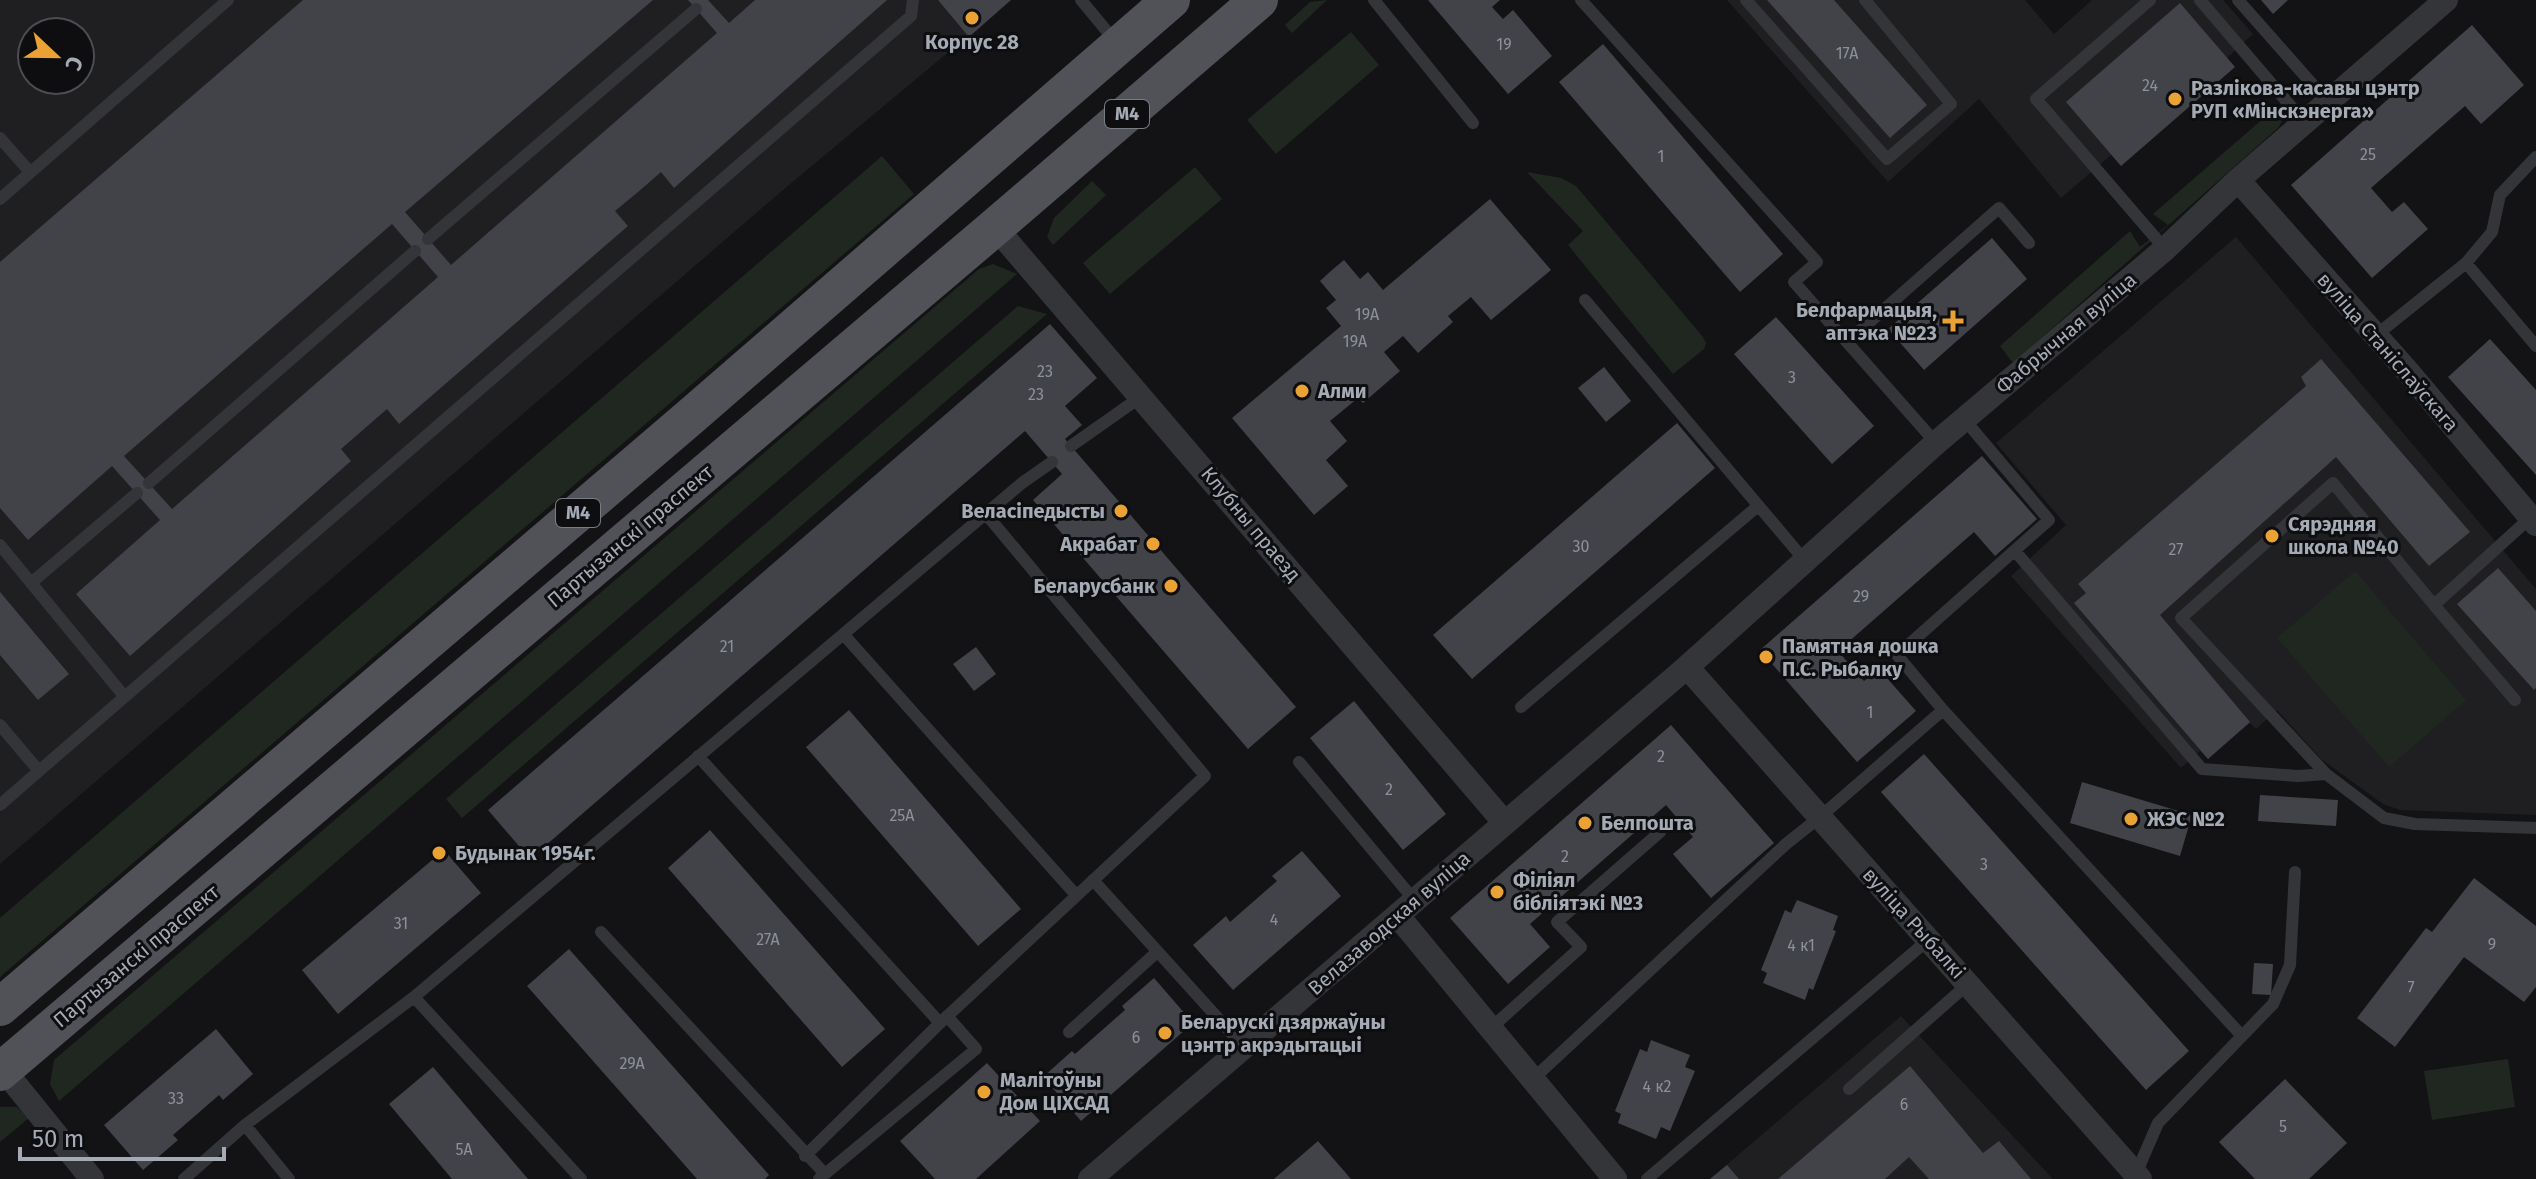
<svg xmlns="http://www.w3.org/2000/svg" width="2536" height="1179" font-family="'Fira Sans',sans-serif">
<rect width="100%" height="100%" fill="#131315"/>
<path fill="#1f1f22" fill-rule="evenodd" d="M 0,0 L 1011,0 L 783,190 L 0,864 ZM 32,32 L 80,32 L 80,80 L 32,80 Z
M 1727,0 L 2025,0 L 2054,34 L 2092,0 L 2223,0 L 2253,34 L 2227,58 L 2235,67 L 2121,166 L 2111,155 L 2061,198 L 1979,99 L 1888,182 Z
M 2236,237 L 2536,589 L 2536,815 L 2400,810 L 2383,804 L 2321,759 L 2277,710 L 2256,729 L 2250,723 L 2208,759 L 2200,751 L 2181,768 L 2011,576 L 2066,525 L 1996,443 Z
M 1901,1016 L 2053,1179 L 1710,1179 Z"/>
<path fill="#1f2720" d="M 1327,0 L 1292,33 L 1285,25 L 1310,2 Z
M 1351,32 L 1379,65 L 1276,154 L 1247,120 Z
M 2279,105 L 2284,116 L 2279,127 L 2013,363 L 2000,346 L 2130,231 L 2140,247 L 2168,225 L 2153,214 Z
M 882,156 L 914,194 L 0,977 L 0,918 Z
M 1195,167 L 1222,199 L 1110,294 L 1083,263 Z
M 1527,172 L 1561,178 L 1576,186 L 1703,337 L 1706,343 L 1704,349 L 1673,374 L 1568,245 L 1583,231 Z
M 1092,181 L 1106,195 L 1053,245 L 1047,237 L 1054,218 Z
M 993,264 L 1017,274 L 59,1101 L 50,1084 L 54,1060 L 979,269 Z
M 1018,306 L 1047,314 L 462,818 L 446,799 Z
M 2355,571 L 2466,700 L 2389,767 L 2277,638 Z
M 2508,1059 L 2515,1107 L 2432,1120 L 2424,1071 Z
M 0,1107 L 17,1107 L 29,1118 L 0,1142 Z"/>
<path fill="#424348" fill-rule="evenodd" d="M 303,0 L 653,0 L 405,212 L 451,265 L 717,33 L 688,0 L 708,0 L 729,23 L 755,0 L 887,0 L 674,188 L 661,172 L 638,192 L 615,211 L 628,226 L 399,424 L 387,409 L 341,449 L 351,461 L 130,656 L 76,594 L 160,520 L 112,466 L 28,540 L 0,508 L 0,262 ZM 392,224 L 438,277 L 172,509 L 124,456 Z
M 938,0 L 1011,0 L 969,37 Z
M 1428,0 L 1500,0 L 1492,7 L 1503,19 L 1513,10 L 1552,56 L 1508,94 Z
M 1767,0 L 1834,0 L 1927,105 L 1890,138 Z
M 2261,0 L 2288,0 L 2273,14 Z
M 2180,3 L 2235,67 L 2121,166 L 2066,102 Z
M 2472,25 L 2524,85 L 2481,124 L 2465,106 L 2371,188 L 2392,212 L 2404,202 L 2428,229 L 2372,278 L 2291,185 Z
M 1603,44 L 1783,254 L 1740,292 L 1559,82 Z
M 1490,199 L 1551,270 L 1491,320 L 1471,297 L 1448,316 L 1453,322 L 1418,353 L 1403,336 L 1384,352 L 1400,371 L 1363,403 L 1358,398 L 1330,421 L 1347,441 L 1326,460 L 1348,486 L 1314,515 L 1232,418 L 1341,326 L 1326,308 L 1336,300 L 1320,281 L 1332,270 L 1344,260 L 1360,279 L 1368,272 L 1383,290 Z
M 1992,238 L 2027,279 L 1924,370 L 1888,329 Z
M 1776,317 L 1874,426 L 1832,464 L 1734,354 Z
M 1050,324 L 1097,378 L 1065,406 L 1082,425 L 1065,439 L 1296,707 L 1248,749 L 1033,500 L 1062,474 L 1025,431 L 530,859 L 488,810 Z
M 2490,339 L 2536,390 L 2536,475 L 2448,377 Z
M 2321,359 L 2470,532 L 2429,566 L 2336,457 L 2160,615 L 2250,722 L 2208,759 L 2074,603 L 2086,593 L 2078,584 L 2306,386 L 2301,377 Z
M 1604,367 L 1631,401 L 1606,422 L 1578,388 Z
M 1677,423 L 1715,468 L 1472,679 L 1433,635 Z
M 1982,456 L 2037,519 L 1995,556 L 1974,532 L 1838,651 L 1864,681 L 1879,669 L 1916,711 L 1857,762 L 1760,650 Z
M 2498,568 L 2536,611 L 2536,688 L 2534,690 L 2457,604 Z
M 0,592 L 69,674 L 38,700 L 0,655 Z
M 976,647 L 996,674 L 974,691 L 953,664 Z
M 1354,701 L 1446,814 L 1403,850 L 1310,738 Z
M 849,710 L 1021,909 L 978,946 L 806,747 Z
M 1671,725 L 1774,843 L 1711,898 L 1673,854 L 1693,837 L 1666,805 L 1530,924 L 1550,947 L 1508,984 L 1450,918 Z
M 1924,754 L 2189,1051 L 2146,1090 L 1881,792 Z
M 2082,782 L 2192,815 L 2180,856 L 2070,823 Z
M 2260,795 L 2338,800 L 2336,826 L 2258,821 Z
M 710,830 L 885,1029 L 842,1067 L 668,868 Z
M 444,850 L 481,893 L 338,1014 L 302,970 Z
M 1302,851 L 1341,896 L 1233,990 L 1193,945 L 1226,916 L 1230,922 L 1277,881 L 1272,876 Z
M 2474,878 L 2536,926 L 2536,987 L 2524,1002 L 2464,957 L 2395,1047 L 2357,1018 L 2426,928 L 2432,932 Z
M 1797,900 L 1838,916 L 1833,930 L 1836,931 L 1813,990 L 1809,988 L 1805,1000 L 1763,983 L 1767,973 L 1761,970 L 1785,910 L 1791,913 Z
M 569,949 L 769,1175 L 765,1179 L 697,1179 L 527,986 Z
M 2254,963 L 2273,964 L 2271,995 L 2252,994 Z
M 1154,978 L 1193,1023 L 1081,1121 L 1043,1077 L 1072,1051 L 1075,1054 L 1125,1010 L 1122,1006 Z
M 216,1029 L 253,1074 L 223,1100 L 219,1095 L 173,1135 L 178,1140 L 143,1170 L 104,1125 Z
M 1651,1040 L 1690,1055 L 1685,1067 L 1695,1071 L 1670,1131 L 1661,1127 L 1656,1139 L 1618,1123 L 1621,1114 L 1615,1111 L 1640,1049 L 1647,1052 Z
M 987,1063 L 1040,1121 L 976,1179 L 935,1179 L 900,1141 Z
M 1910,1066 L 1983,1153 L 1999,1141 L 2031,1179 L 1929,1179 L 1909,1157 L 1885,1179 L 1778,1179 Z
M 433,1067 L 477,1119 L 528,1179 L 452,1179 L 389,1104 Z
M 2285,1079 L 2347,1143 L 2309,1179 L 2255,1179 L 2219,1142 Z
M 1318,1141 L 1351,1179 L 1274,1179 Z
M 1727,1165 L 1739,1179 L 1710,1179 Z"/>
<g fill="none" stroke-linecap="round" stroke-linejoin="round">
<path stroke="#343539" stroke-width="12" d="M 1081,0 L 1115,41
M 1374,0 L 1473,123
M 1581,0 L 1817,262 L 1794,282 L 1936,443
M 1746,0 L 1887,159 L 1951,104 L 1865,0
M 2150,0 L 2036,99 L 2165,249
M 2200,0 L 2306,124
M 2238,0 L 2329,103
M 0,138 L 30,172
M 0,199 L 228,0
M 428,239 L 696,9
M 2466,263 L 2536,346
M 1585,300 L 1806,562
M 2375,336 L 2466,263 L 2492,232 L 2500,195 L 2536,157
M 1847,342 L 1999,208 L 2029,243
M 1071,446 L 1142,396
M 149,483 L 415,251
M 0,545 L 124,696
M 2015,551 L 2202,769 L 2298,776 L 2326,774 L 2384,818 L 2415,824 L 2536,828
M 31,583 L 137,493
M 844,635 L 1076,895
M 2515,700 L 2434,605 L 2530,518
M 1521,707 L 1758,506
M 1943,710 L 1897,655 L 2049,520 L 1964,419
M 0,725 L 39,771 L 911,16 L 913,0
M 698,756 L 940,1023
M 1299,762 L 1415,901
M 2326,774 L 2181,618 L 2333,483 L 2434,605
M 0,805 L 39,771
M 1093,880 L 1244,1047
M 601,932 L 825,1174 L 819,1179
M 1491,1028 L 1581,947 L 1557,922 L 1660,832
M 1069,1032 L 1157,952
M 1534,1078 L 1786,844 L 1820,817 L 1943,710 L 2242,1036
M 1849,1089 L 1968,984
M 245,1125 L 289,1179
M 805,1156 L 940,1023 L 1205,776 L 986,514
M 825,1174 L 976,1049 L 947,1016
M 2135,1176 L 2158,1123 L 2273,1004 L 2290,965 L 2295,872
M 184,1179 L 245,1125 L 414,997
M 581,1179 L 414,997 L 1022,483 L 1052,462
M 1647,1179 L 1928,940"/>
<path stroke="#343539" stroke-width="24" d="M 2238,180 L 2409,373 L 2536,524
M 995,227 L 1504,822
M 1687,667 L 2140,1179
M 1398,916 L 1615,1179
M 3,1069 L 92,1179
M 1090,1179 L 1687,667 L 1936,443 L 2165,249 L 2238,180 L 2446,0"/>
<path stroke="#505258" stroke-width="38" d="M 0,1007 L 689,418 L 1171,0
M 0,1072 L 995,227 L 1259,0"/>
</g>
<g fill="#eba234" stroke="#0e0e10" stroke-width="3">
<circle cx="972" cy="18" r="8"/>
<circle cx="2175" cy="99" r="8"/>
<path d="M1949 309h8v8h8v8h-8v8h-8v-8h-8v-8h8z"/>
<circle cx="1302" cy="391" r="8"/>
<circle cx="1121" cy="511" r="8"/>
<circle cx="2272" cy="536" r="8"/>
<circle cx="1153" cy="544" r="8"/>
<circle cx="1171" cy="586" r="8"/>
<circle cx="1766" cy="657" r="8"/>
<circle cx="2131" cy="819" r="8"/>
<circle cx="1585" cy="823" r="8"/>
<circle cx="439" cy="853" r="8"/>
<circle cx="1497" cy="892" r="8"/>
<circle cx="1165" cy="1033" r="8"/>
<circle cx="984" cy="1092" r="8"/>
</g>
<g text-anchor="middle" stroke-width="6" stroke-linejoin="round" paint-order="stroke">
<g font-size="16" fill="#8c919a">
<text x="1504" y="50">19</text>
<text x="1847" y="59">17А</text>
<text x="2150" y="91">24</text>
<text x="2368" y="160">25</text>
<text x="1661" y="162">1</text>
<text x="1367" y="320">19А</text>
<text x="1355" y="347">19А</text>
<text x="1045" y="377">23</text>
<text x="1792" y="383">3</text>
<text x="1036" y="400">23</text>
<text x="1581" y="552">30</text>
<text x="2176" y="555">27</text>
<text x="1861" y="602">29</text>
<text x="727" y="652">21</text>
<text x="1870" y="718">1</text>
<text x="1661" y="762">2</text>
<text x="1389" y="795">2</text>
<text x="902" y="821">25А</text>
<text x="1565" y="862">2</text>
<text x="1984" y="870">3</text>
<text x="1274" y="925">4</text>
<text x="401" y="929">31</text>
<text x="768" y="945">27А</text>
<text x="2492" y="950">9</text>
<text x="1801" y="951">4 к1</text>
<text x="2411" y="993">7</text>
<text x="1136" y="1043">6</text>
<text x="632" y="1069">29А</text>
<text x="1657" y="1092">4 к2</text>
<text x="176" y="1104">33</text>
<text x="1904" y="1110">6</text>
<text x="2283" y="1132">5</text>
<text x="464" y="1155">5А</text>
</g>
<g fill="#0e0e10" stroke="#787c84" stroke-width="2">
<rect x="1105" y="100" width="44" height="28" rx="6"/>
<rect x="556" y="499" width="44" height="28" rx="6"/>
</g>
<g font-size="18" font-weight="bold" fill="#a5abb5">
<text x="1127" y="120">М4</text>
<text x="578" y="519">М4</text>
</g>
<g font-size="20" font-weight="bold" fill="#a5abb5" stroke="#0e0e10" text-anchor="start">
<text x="972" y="49" text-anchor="middle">Корпус 28</text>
<text x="2191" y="95">Разлікова-касавы цэнтр<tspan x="2191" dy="23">РУП «Мінскэнерга»</tspan></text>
<text x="1937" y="317" text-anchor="end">Белфармацыя,<tspan x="1937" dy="23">аптэка №23</tspan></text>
<text x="1318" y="398">Алми</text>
<text x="1105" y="518" text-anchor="end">Веласіпедысты</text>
<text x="2288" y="531">Сярэдняя<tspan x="2288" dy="23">школа №40</tspan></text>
<text x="1137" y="551" text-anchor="end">Акрабат</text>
<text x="1155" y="593" text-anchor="end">Беларусбанк</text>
<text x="1782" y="653">Памятная дошка<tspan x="1782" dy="23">П.С. Рыбалку</tspan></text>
<text x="2147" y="826">ЖЭС №2</text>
<text x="1601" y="830">Белпошта</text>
<text x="455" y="860">Будынак 1954г.</text>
<text x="1513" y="887">Філіял<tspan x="1513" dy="23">бібліятэкі №3</tspan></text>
<text x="1181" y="1029">Беларускі дзяржаўны<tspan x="1181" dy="23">цэнтр акрэдытацыі</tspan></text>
<text x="1000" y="1087">Малітоўны<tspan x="1000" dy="23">Дом ЦІХСАД</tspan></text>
</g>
<g font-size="20" fill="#a5abb5" stroke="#0e0e10">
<text transform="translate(2066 333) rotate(-40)" y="7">Фабрычная вуліца</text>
<text transform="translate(2388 352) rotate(49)" y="7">вуліца Станіслаўскага</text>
<text transform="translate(1251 524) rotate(50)" y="7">Клубны праезд</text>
<text transform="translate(630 536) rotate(-40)" y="7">Партызанскі праспект</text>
<text transform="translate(1389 923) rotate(-41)" y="7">Велазаводская вуліца</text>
<text transform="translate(1914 923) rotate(48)" y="7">вуліца Рыбалкі</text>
<text transform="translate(136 956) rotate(-40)" y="7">Партызанскі праспект</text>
</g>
</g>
<g transform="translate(56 56) rotate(112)"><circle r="38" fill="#0e0e10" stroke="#4a4d52" stroke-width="2"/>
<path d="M0-6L14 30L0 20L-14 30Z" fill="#eba234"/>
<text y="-12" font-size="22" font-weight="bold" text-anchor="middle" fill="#a5abb5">С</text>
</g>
<path d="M20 1147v12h204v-12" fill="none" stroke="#a5abb5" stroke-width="4"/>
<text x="32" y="1147" font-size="24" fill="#a5abb5" stroke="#0e0e10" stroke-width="6" paint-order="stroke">50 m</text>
</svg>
